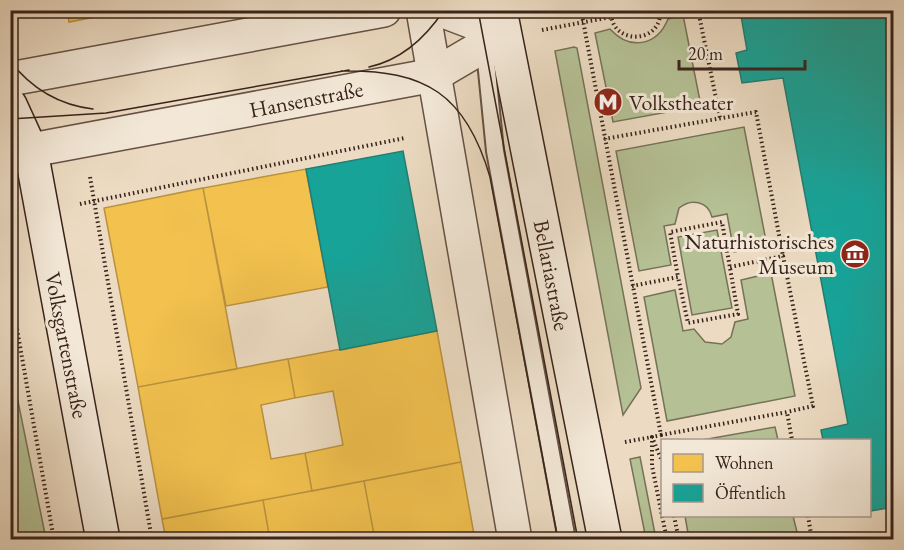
<svg xmlns="http://www.w3.org/2000/svg" width="904" height="550" font-family="'EB Garamond',serif">
<rect width="100%" height="100%" fill="#ecdbc2"/>
<filter id="stains"><feTurbulence type="fractalNoise" baseFrequency=".00333" numOctaves="4"/><feColorMatrix values="0 0 0 0 .2 0 0 0 0 .09 0 0 0 0 .02 0 0 0 .5 -.17"/></filter>
<radialGradient id="worn" r=".72"><stop offset=".6" stop-color="#630" stop-opacity="0"/><stop offset="1" stop-color="#630" stop-opacity=".3"/></radialGradient>
<path fill="#b5c195" stroke="#767258" stroke-width="1.5" d="M 683,15 L 701,106 L 613,122 L 595,33 L 610,29 C 630,51 657,46 668,19 Z
M 574,47 L 577,48 L 641,388 L 623,415 L 555,51 Z
M 744,127 L 767,246 L 734,252 L 727,214 L 712,217 C 708,201 691,198 679,208 L 675,224 L 664,226 L 671,265 L 639,271 L 616,151 Z
M 717,230 L 732,308 L 692,315 L 678,237 Z
M 771,273 L 795,396 L 667,421 L 644,297 L 675,290 L 683,331 L 694,329 L 705,342 L 722,344 L 731,337 L 735,322 L 748,319 L 741,280 Z
M 10,362 L 45,534 L 14,540 L 10,539 Z
M 775,427 L 778,440 L 702,440 Z
M 640,457 L 656,539 L 646,539 L 630,459 Z
M 685,516 L 793,516 L 798,536 L 778,540 L 689,539 Z"/>
<path fill="#f2c14e" stroke="#ba923f" stroke-width="1.5" d="M 67,10 L 131,10 L 69,22 Z
M 306,169 L 328,287 L 226,306 L 203,188 Z
M 203,188 L 237,369 L 138,387 L 104,208 Z
M 437,331 L 461,462 L 312,491 L 305,453 L 343,445 L 333,391 L 295,398 L 288,359 Z
M 288,359 L 295,398 L 261,405 L 271,459 L 305,453 L 312,491 L 162,519 L 138,387 Z
M 461,462 L 475,540 L 375,540 L 364,481 Z
M 364,481 L 375,540 L 270,540 L 263,500 Z
M 263,500 L 270,540 L 166,540 L 162,519 Z"/>
<path fill="#17a398" stroke="#217d72" stroke-width="1.5" d="M 740,10 L 894,10 L 894,507 L 870,511 L 870,440 L 823,440 L 821,430 L 848,424 L 783,78 L 742,83 L 736,53 L 747,50 Z
M 403,151 L 437,331 L 340,350 L 306,169 Z"/>
<g fill="none" stroke-linecap="round" stroke-linejoin="round">
<g stroke="#655145" stroke-width="20">
<path id="service" d="M 484,41 L 495,151 L 567,540"/>
</g>
<g stroke="#655145" stroke-width="36">
<path id="minor" d="M 423,10 L 515,540
M 441,10 L 504,34
M 10,79 L 384,10"/>
</g>
<g stroke="#655145" stroke-width="36">
<path id="tertiary" d="M 10,154 L 434,75 L 504,34"/>
</g>
<g stroke="#38231b" stroke-width="36">
<path id="secondary" d="M 500,10 L 605,540
M 10,105 L 31,151 L 103,540"/>
</g>
<path stroke="#38231b" stroke-width="4" stroke-dasharray="1.5 3" stroke-linecap="butt" d="M 581,10 L 661,435 L 652,437 L 662,461
M 611,10 C 609,46 663,45 660,10
M 698,10 L 720,118
M 542,30 L 611,17
M 604,139 L 756,112 L 783,256
M 90,177 L 152,540
M 80,204 L 405,138
M 730,267 L 783,256 L 813,406 L 787,412
M 632,286 L 678,277 L 688,323 L 738,314 L 722,222 L 670,232 L 678,277
M 10,289 L 54,540
M 661,435 L 787,412 L 792,440
M 625,442 L 652,437 L 652,466 L 667,540
M 674,516 L 679,540
M 808,516 L 812,540
M 41,540 L 53,536"/>
<use href="#service" stroke="#f3e8d7" stroke-width="16"/>
<use href="#minor" stroke="#f3e8d7" stroke-width="33"/>
<use href="#tertiary" stroke="#f3e8d7" stroke-width="33"/>
<use href="#secondary" stroke="#f3e8d7" stroke-width="33"/>
<path stroke="#38231b" stroke-width="1.5" d="M 478,10 L 578,540
M 10,61 C 31,88 59,105 93,109
M 369,67 C 401,60 426,37 444,10
M 341,71 C 426,69 466,95 490,177 L 558,540
M 10,119 L 106,113 L 349,70"/>
</g>
<defs>
<g id="metro-disc" transform="scale(1.5)"><circle r="9.5" fill="#8f2418" stroke="#f3e8d7"/><path d="M-5.5 5V-5H-3L0 0L3-5H5.5V5H3V-.5L0 4L-3-.5V5Z" fill="#fff"/></g>
<g id="museum-disc" transform="scale(1.5)"><circle r="9.5" fill="#8f2418" stroke="#f3e8d7"/><path d="M0-6L6-3V-2H-6V-3ZM-5-1h2V3h-2ZM-1-1h2V3h-2ZM3-1h2V3H3ZM-6 4H6V6H-6Z" fill="#fff"/></g>
</defs>
<g fill-rule="evenodd">
<use href="#metro-disc" x="608" y="102"/>
<use href="#museum-disc" x="855" y="254"/>
</g>
<g text-anchor="middle" stroke-width="6" stroke-linejoin="round" paint-order="stroke">
<g font-size="22" fill="#38231b" stroke="#f3e8d7">
<text transform="translate(306 99) rotate(-11)" y="8">Hansenstraße</text>
<text transform="translate(552 275) rotate(79)" y="8">Bellariastraße</text>
<text transform="translate(67 345) rotate(79)" y="8">Volksgartenstraße</text>
</g>
<g font-size="22" fill="#38231b" stroke="#f3e8d7" text-anchor="start">
<text x="629" y="110">Volkstheater</text>
<text x="834" y="249" text-anchor="end">Naturhistorisches<tspan x="834" dy="25">Museum</tspan></text>
</g>
</g>
<rect width="904" height="550" fill="none" stroke="#ecdbc2" stroke-width="36"/>
<rect x="12" y="12" width="880" height="526" fill="none" stroke="#38231b" stroke-width="3"/>
<rect x="18" y="18" width="868" height="514" fill="none" stroke="#38231b" stroke-width="1.5"/>
<rect x="661" y="439" width="210" height="78" fill="#f3e8d7" stroke="#a8998c" stroke-width="1.5"/>
<rect x="673" y="454" width="30" height="18" fill="#f2c14e" stroke="#a8998c" stroke-width="1.5"/>
<text x="715" y="469" font-size="18" fill="#38231b">Wohnen</text>
<rect x="673" y="484" width="30" height="18" fill="#17a398" stroke="#a8998c" stroke-width="1.5"/>
<text x="715" y="499" font-size="18" fill="#38231b">Öffentlich</text>
<path d="M679 60v9h126v-9" fill="none" stroke="#38231b" stroke-width="3"/>
<text x="688" y="60" font-size="18" fill="#38231b" stroke="#f3e8d7" stroke-width="4.5" paint-order="stroke">20 m</text>
<rect width="100%" height="100%" filter="url(#stains)"/>
<rect width="100%" height="100%" fill="url(#worn)"/>
</svg>
